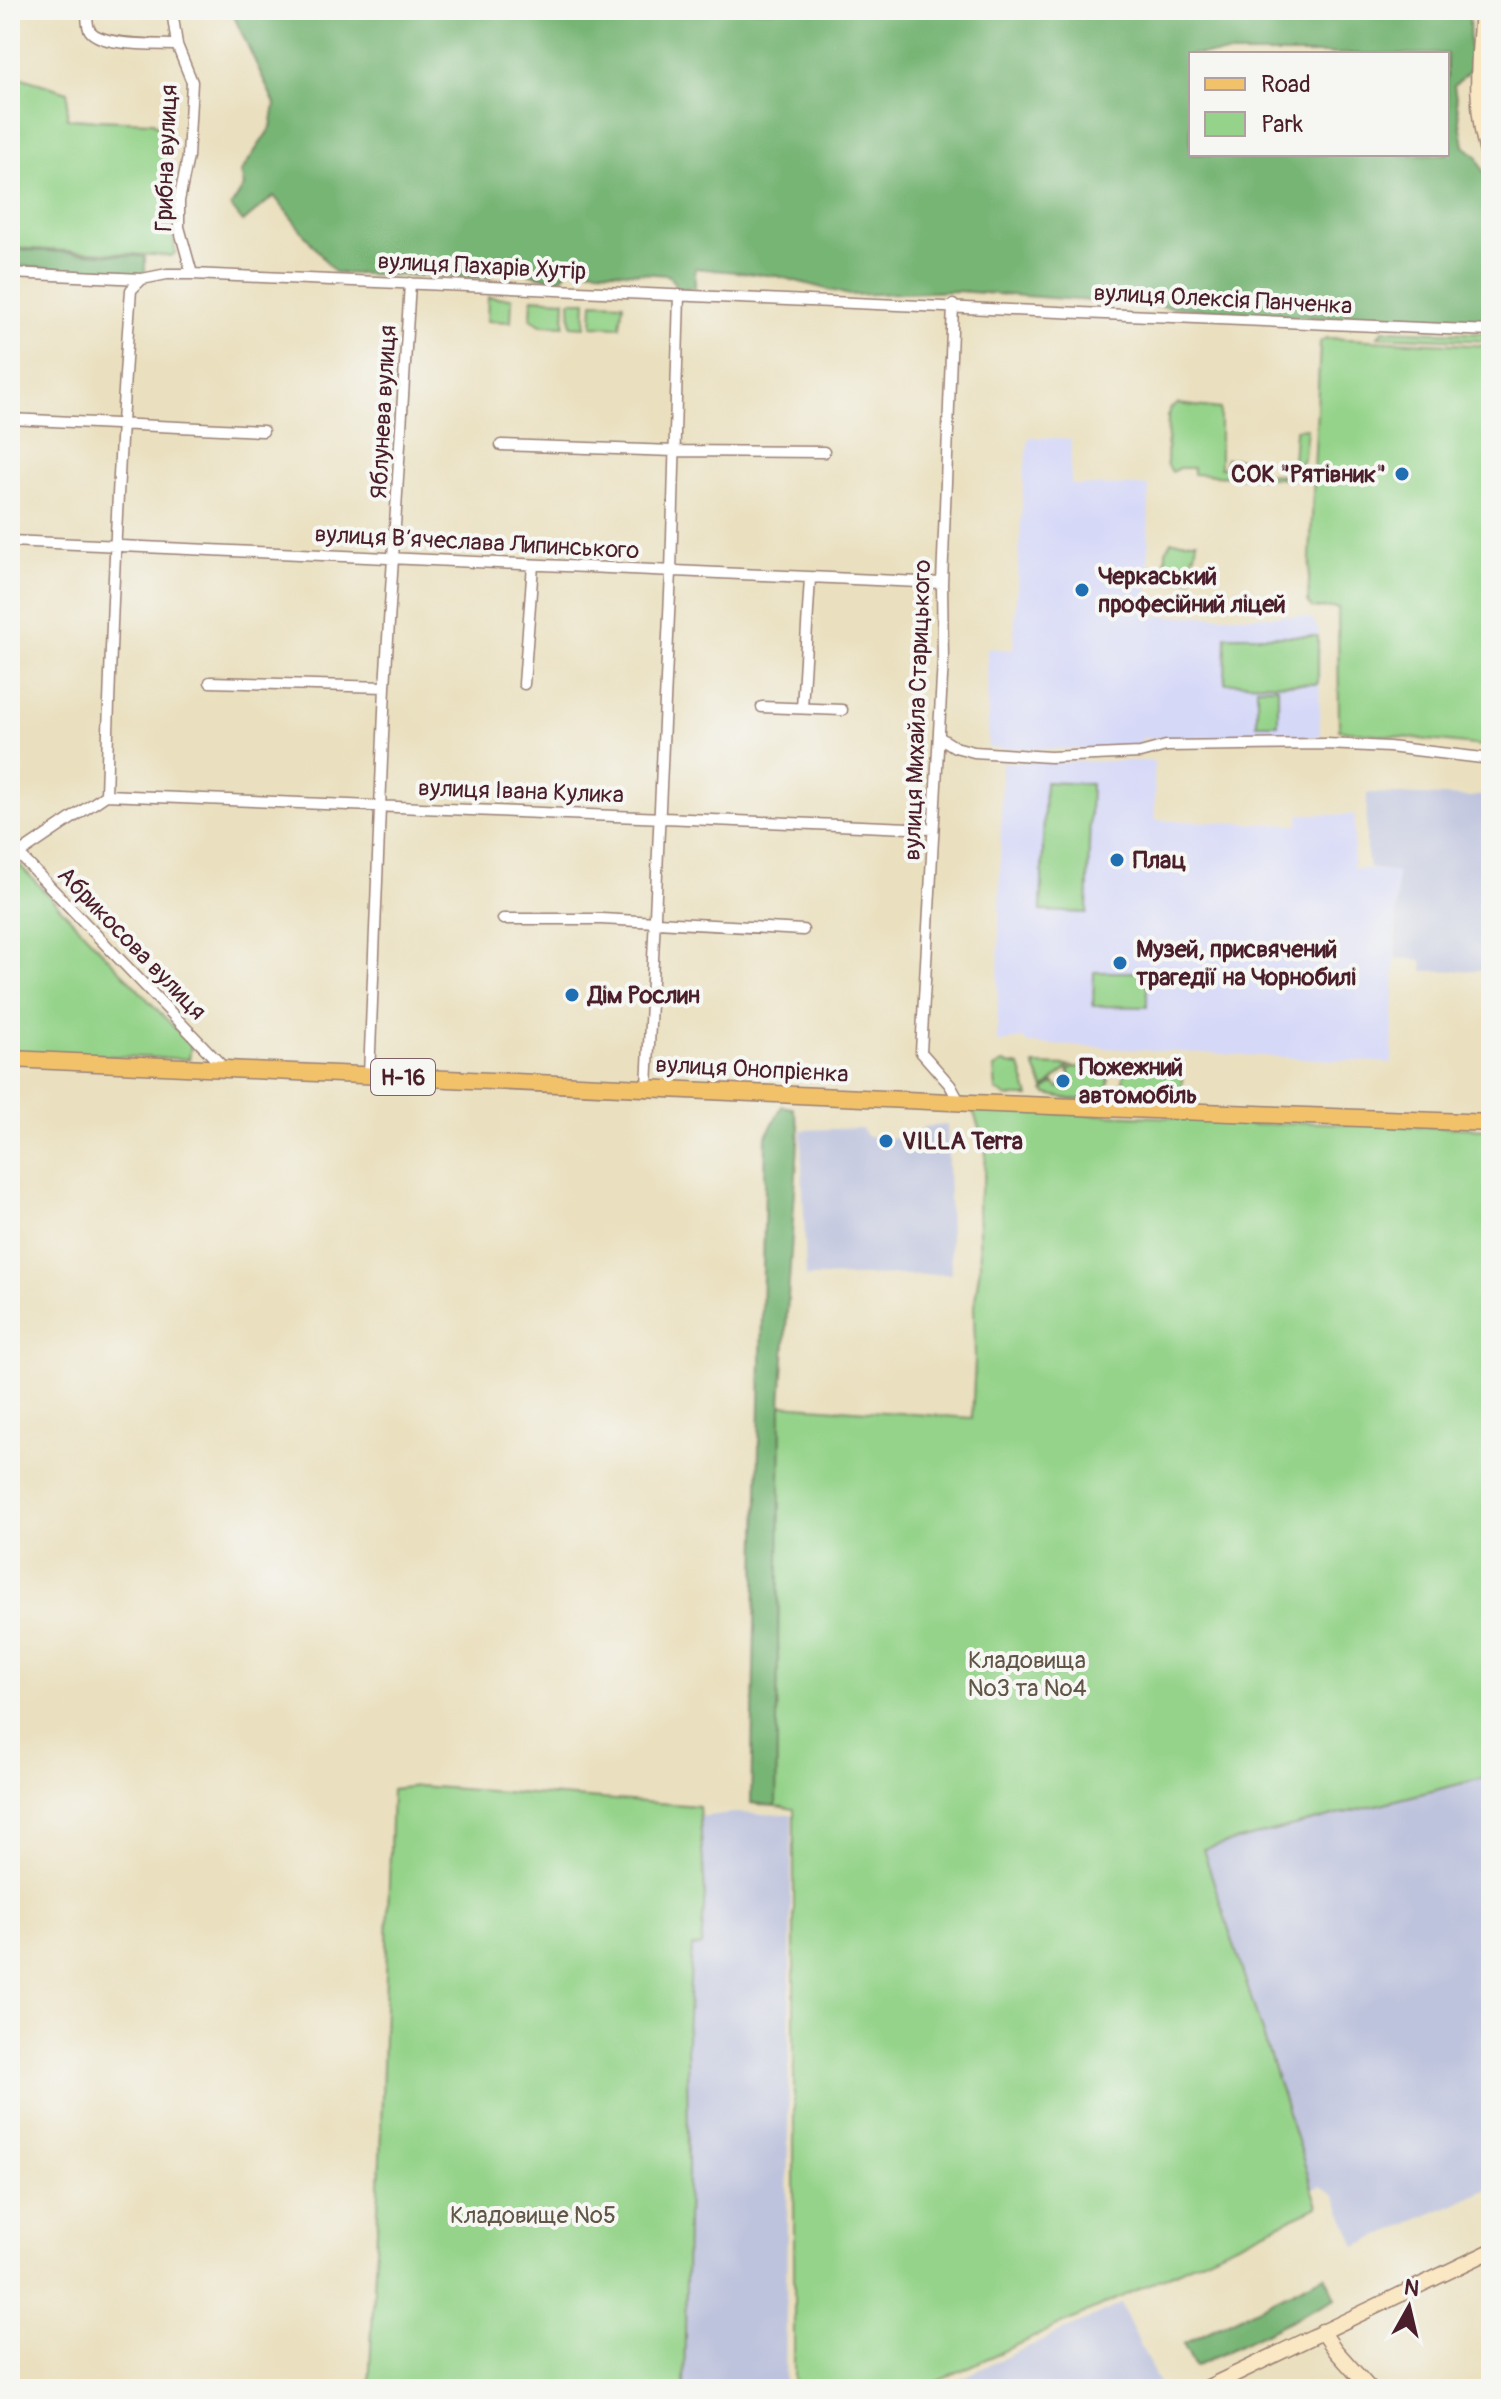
<svg xmlns="http://www.w3.org/2000/svg" width="1501" height="2399" font-family="Pangolin,sans-serif">
<rect width="100%" height="100%" fill="#f6f6f2"/>
<filter id="ink" filterUnits="userSpaceOnUse"><feTurbulence type="fractalNoise" baseFrequency=".0125" numOctaves="2"/><feDisplacementMap in="SourceGraphic" scale="16" xChannelSelector="R" yChannelSelector="G"/><feConvolveMatrix kernelMatrix="1 2 1 2 8 2 1 2 1" color-interpolation-filters="sRGB"/></filter>
<filter id="wash" filterUnits="userSpaceOnUse"><feTurbulence type="fractalNoise" baseFrequency=".006" numOctaves="4" result="noise"/><feDisplacementMap in="SourceGraphic" scale="32" xChannelSelector="R" yChannelSelector="G"/><feGaussianBlur stdDeviation="1.8" result="paint"/><feColorMatrix in="noise" values="0 0 0 0 0 0 0 0 0 0 0 0 0 0 0 0 0 1.4 0 .05"/><feComposite in="paint" operator="in"/></filter>
<g filter="url(#wash)">
<rect width="100%" height="100%" fill="#eae0bf"/>
<path fill="#d6d8f8" d="M 1029,437 L 1071,439 L 1071,485 L 1149,486 L 1148,613 L 1158,616 L 1301,616 L 1313,620 L 1319,631 L 1320,737 L 1142,738 L 1139,750 L 988,748 L 987,648 L 1013,650 L 1024,472 Z
M 1154,761 L 1155,820 L 1299,825 L 1299,814 L 1355,815 L 1353,868 L 1397,871 L 1392,1063 L 1029,1044 L 1022,1039 L 997,1043 L 1002,762 Z"/>
<path fill="#bec3dd" d="M 1367,793 L 1470,797 L 1491,794 L 1491,970 L 1423,971 L 1422,960 L 1396,958 L 1397,872 L 1369,868 L 1366,847 Z
M 947,1125 L 951,1274 L 806,1277 L 801,1130 L 862,1128 L 866,1136 L 908,1139 L 909,1134 L 915,1135 L 915,1131 L 922,1131 L 922,1127 Z
M 1491,1776 L 1491,2188 L 1356,2246 L 1335,2196 L 1321,2186 L 1311,2190 L 1203,1848 Z
M 733,1813 L 792,1815 L 785,2389 L 684,2389 L 688,2166 L 687,2033 L 697,1817 Z
M 1121,2304 L 1158,2382 L 1150,2389 L 937,2389 Z"/>
<path fill="#94d389" stroke="#6f795a" stroke-width="2" d="M 16,76 L 68,92 L 67,119 L 153,122 L 156,125 L 168,129 L 175,253 L 171,256 L 10,248 L 10,121 Z
M 488,297 L 512,298 L 511,322 L 487,321 Z
M 532,298 L 565,300 L 564,326 L 541,325 L 531,319 Z
M 570,301 L 586,301 L 585,327 L 571,326 Z
M 593,302 L 623,303 L 620,327 L 592,326 Z
M 1383,330 L 1491,334 L 1491,341 L 1378,336 Z
M 1327,338 L 1491,346 L 1491,747 L 1339,730 L 1338,608 L 1312,608 L 1308,602 L 1320,342 Z
M 1178,404 L 1220,409 L 1220,468 L 1225,468 L 1226,458 C 1244,460 1251,456 1261,473 L 1292,477 L 1292,479 L 1193,474 L 1193,468 L 1179,468 L 1172,472 L 1167,464 L 1168,414 L 1171,408 Z
M 1307,428 L 1304,457 L 1297,469 L 1293,464 L 1295,431 L 1296,429 Z
M 1171,541 L 1197,541 L 1195,555 L 1193,555 L 1192,579 L 1165,578 L 1166,551 Z
M 1226,636 L 1318,636 L 1318,684 L 1225,683 Z
M 1257,687 L 1278,687 L 1278,724 L 1257,724 Z
M 1045,782 L 1091,784 L 1087,913 L 1041,911 Z
M 10,855 L 191,1045 L 189,1059 L 10,1052 Z
M 1094,972 L 1147,972 L 1147,1007 L 1093,1006 Z
M 1003,1063 L 1020,1066 L 1029,1097 L 1008,1097 L 996,1090 L 994,1068 Z
M 1034,1065 L 1070,1066 L 1044,1089 Z
M 1073,1067 L 1109,1068 L 1108,1094 L 1122,1095 L 1124,1068 L 1182,1071 L 1182,1101 L 1179,1103 L 1070,1099 L 1047,1094 L 1044,1091 L 1054,1083 L 1059,1088 L 1072,1078 L 1068,1071 Z
M 973,1110 L 1210,1119 C 1239,1126 1268,1127 1298,1122 L 1491,1129 L 1491,1776 L 1203,1849 L 1318,2206 L 921,2389 L 794,2389 L 794,1809 L 776,1806 L 781,1405 L 972,1418 L 975,1360 L 974,1307 L 980,1266 L 978,1200 L 985,1176 L 986,1149 Z
M 418,1786 L 699,1806 L 705,1893 L 701,1946 L 692,1947 L 687,2033 L 688,2166 L 684,2389 L 369,2389 L 379,2188 L 392,1789 Z"/>
<path fill="#77b575" stroke="#606a50" stroke-width="2" fill-rule="evenodd" d="M 231,10 L 1469,10 L 1470,70 L 1454,86 L 1464,146 L 1477,156 L 1491,191 L 1491,325 L 1294,316 L 956,291 L 849,295 L 777,276 L 695,268 L 695,288 L 678,288 L 668,275 L 569,268 L 559,281 L 496,265 L 490,278 L 335,273 L 274,196 L 243,222 L 231,207 L 244,186 L 241,172 L 271,127 L 275,104 ZM 1447,54 L 1447,154 L 1191,154 L 1191,54 Z
M 1489,10 L 1491,10 L 1491,142 L 1486,93 Z
M 10,249 L 138,256 L 145,257 L 145,271 L 141,276 L 10,265 Z
M 782,1106 L 793,1108 L 799,1128 L 781,1405 L 776,1806 L 751,1803 L 766,1137 Z
M 1325,2275 L 1336,2298 L 1195,2367 L 1183,2344 Z"/>
</g>
<g filter="url(#ink)">
<g fill="none" stroke-linecap="round" stroke-linejoin="round">
<g stroke="#9a8075" stroke-width="13">
<path id="street" d="M 87,10 C 87,16 87,24 89,29 C 98,47 158,44 177,45 L 192,82 L 188,157 L 179,201 L 179,227 L 192,274
M 172,10 L 177,45
M 10,273 L 142,279 L 167,274 L 192,274 L 1491,331
M 953,305 L 942,583 L 943,660 L 921,1052 L 950,1085 L 960,1103
M 10,419 L 263,431
M 501,445 L 674,451 L 824,452
M 10,541 L 942,583
M 210,682 L 385,687
M 524,684 L 533,565
M 762,707 L 842,710
M 802,708 L 810,578
M 939,737 L 955,747 L 974,752 L 1050,757 L 1140,753 L 1166,746 L 1326,744 L 1389,747 L 1491,759
M 106,795 L 933,829
M 10,845 L 225,1069
M 19,854 L 106,795 C 111,627 118,459 131,290 L 142,279
M 503,919 L 601,919 L 803,930
M 369,1075 L 385,687 L 410,283
M 647,1088 L 671,572 L 679,295"/>
</g>
<g stroke="#9a8075" stroke-width="17">
<path id="secondary" d="M 1482,10 C 1478,62 1473,115 1491,165
M 1322,2331 L 1336,2351 L 1370,2389
M 1204,2389 L 1491,2251"/>
</g>
<g stroke="#9a8075" stroke-width="19">
<path id="primary" d="M 10,1059 L 972,1103 L 1491,1123"/>
</g>
<use href="#street" stroke="#fff" stroke-width="10"/>
<use href="#secondary" stroke="#fae7c3" stroke-width="14"/>
<use href="#primary" stroke="#f2c26a" stroke-width="16"/>
</g>
</g>
<g fill="#1f6fb2" stroke="#f6f6f2" stroke-width="3">
<circle cx="1402" cy="474" r="8"/>
<circle cx="1082" cy="590" r="8"/>
<circle cx="1117" cy="860" r="8"/>
<circle cx="1120" cy="963" r="8"/>
<circle cx="572" cy="995" r="8"/>
<circle cx="1063" cy="1081" r="8"/>
<circle cx="886" cy="1141" r="8"/>
</g>
<g text-anchor="middle" stroke-width="8" stroke-linejoin="round" paint-order="stroke">
<rect fill="#f6f6f2" stroke="#7e6067" stroke-width="2" x="371" y="1059" width="64" height="36" rx="6"/>
<g font-size="22" font-weight="bold" fill="#4a1f2b">
<text x="403" y="1085">Н-16</text>
</g>
<g font-size="24" fill="#4a1f2b" stroke="#f6f6f2">
<text transform="translate(166 158) rotate(-88)" y="8">Грибна вулиця</text>
<text transform="translate(482 266) rotate(3)" y="8">вулиця Пахарів Хутір</text>
<text transform="translate(1223 299) rotate(3)" y="8">вулиця Олексія Панченка</text>
<text transform="translate(383 412) rotate(-87)" y="8">Яблунева вулиця</text>
<text transform="translate(477 542) rotate(3)" y="8">вулиця Вʼячеслава Липинського</text>
<text transform="translate(917 710) rotate(-88)" y="8">вулиця Михайла Старицького</text>
<text transform="translate(521 791) rotate(2)" y="8">вулиця Івана Кулика</text>
<text transform="translate(132 943) rotate(46)" y="8">Абрикосова вулиця</text>
<text transform="translate(752 1069) rotate(3)" y="8">вулиця Онопрієнка</text>
</g>
<g font-size="24" font-weight="bold" fill="#4a1f2b" stroke="#f6f6f2" text-anchor="start">
<text x="1386" y="482" text-anchor="end">СОК "Рятівник"</text>
<text x="1098" y="584">Черкаський<tspan x="1098" dy="28">професійний ліцей</tspan></text>
<text x="1133" y="868">Плац</text>
<text x="1136" y="957">Музей, присвячений<tspan x="1136" dy="28">трагедії на Чорнобилі</tspan></text>
<text x="588" y="1003">Дім Рослин</text>
<text x="1079" y="1075">Пожежний<tspan x="1079" dy="28">автомобіль</tspan></text>
<text x="902" y="1149">VILLA Terra</text>
</g>
<g font-size="24" fill="#605547" stroke="#f6f6f2">
<text x="1027" y="1668">Кладовища<tspan x="1027" dy="28">№3 та №4</tspan></text>
<text x="533" y="2223">Кладовище №5</text>
</g>
</g>
<rect width="1501" height="2399" fill="none" stroke="#f6f6f2" stroke-width="40"/>
<rect x="1189" y="52" width="260" height="104" fill="#f6f6f2" stroke="#b1a0a2" stroke-width="2"/>
<rect x="1205" y="78" width="40" height="12" fill="#f2c26a" stroke="#b1a0a2" stroke-width="2"/>
<text x="1261" y="92" font-size="24" fill="#4a1f2b">Road</text>
<rect x="1205" y="112" width="40" height="24" fill="#94d389" stroke="#b1a0a2" stroke-width="2"/>
<text x="1261" y="132" font-size="24" fill="#4a1f2b">Park</text>
<g transform="translate(1409 2307) rotate(8)" stroke="#f6f6f2" stroke-width="6" paint-order="stroke">
<path d="M0-6L14 30L0 20L-14 30Z" fill="#4a1f2b"/>
<text y="-12" font-size="22" font-weight="bold" text-anchor="middle" fill="#4a1f2b">N</text>
</g>
</svg>
